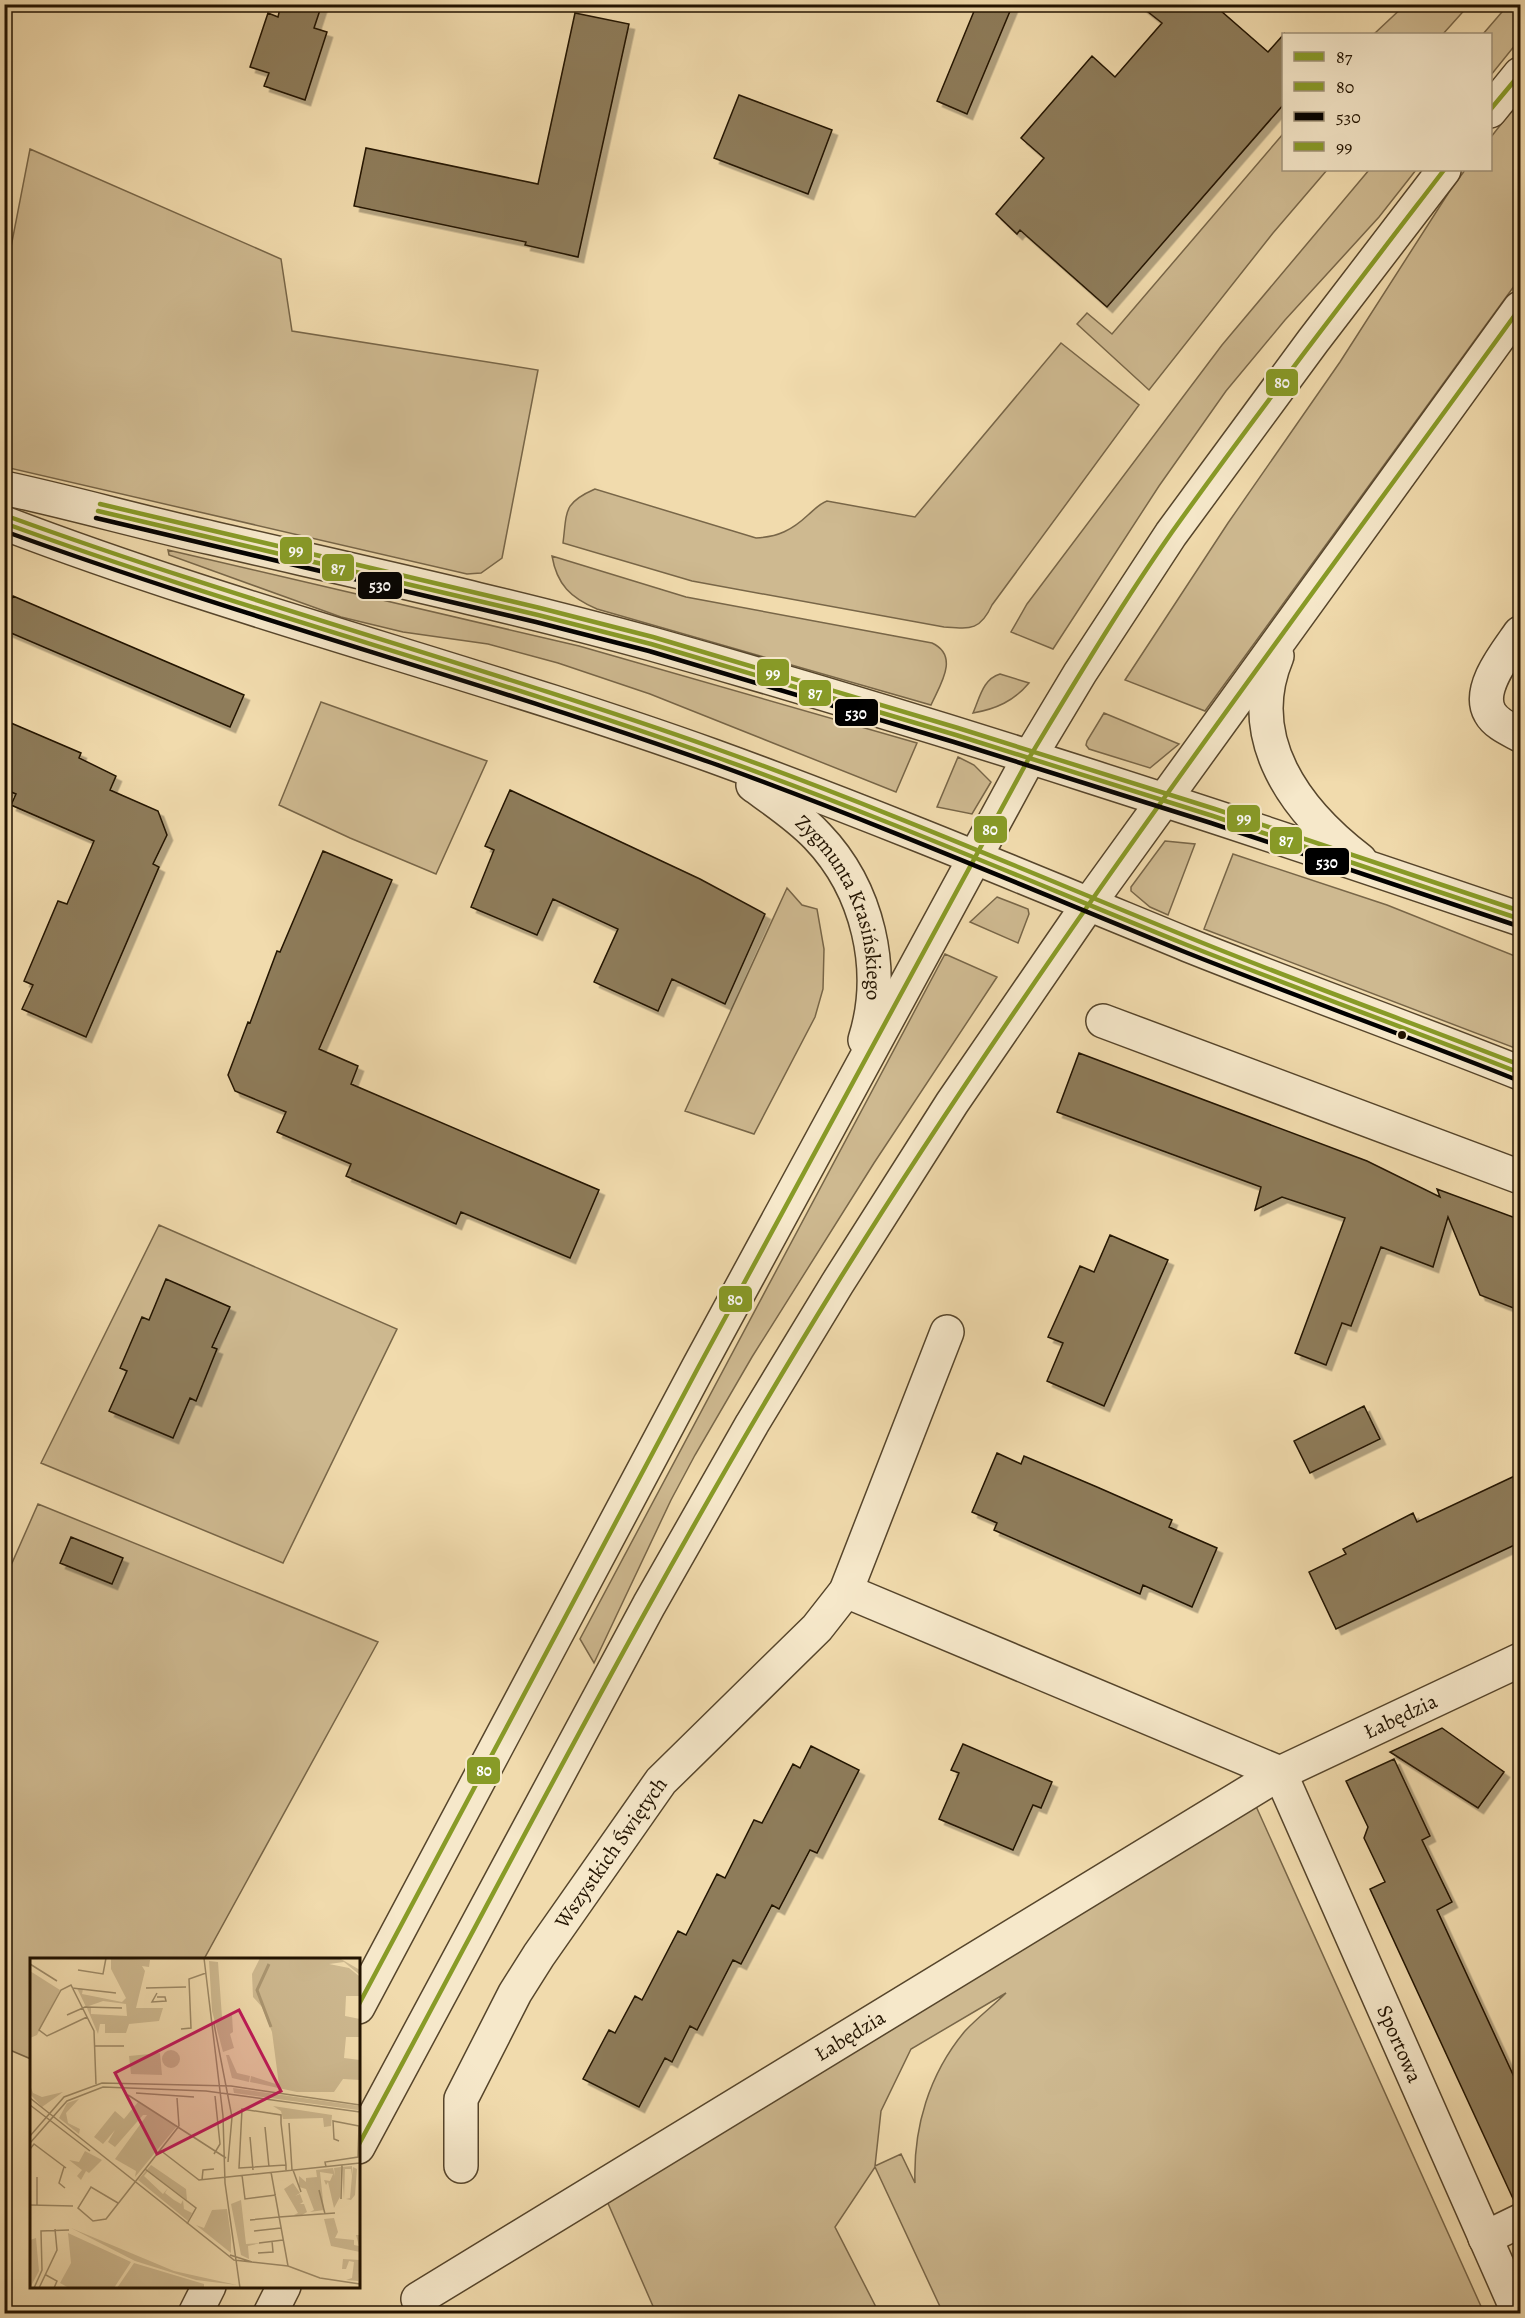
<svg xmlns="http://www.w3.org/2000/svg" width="1525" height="2318" font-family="Alegreya,serif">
<defs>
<filter id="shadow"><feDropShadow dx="5.5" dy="5.5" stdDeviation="0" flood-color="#0004"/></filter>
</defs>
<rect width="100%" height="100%" fill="#f1dbad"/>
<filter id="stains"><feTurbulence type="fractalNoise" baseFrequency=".00333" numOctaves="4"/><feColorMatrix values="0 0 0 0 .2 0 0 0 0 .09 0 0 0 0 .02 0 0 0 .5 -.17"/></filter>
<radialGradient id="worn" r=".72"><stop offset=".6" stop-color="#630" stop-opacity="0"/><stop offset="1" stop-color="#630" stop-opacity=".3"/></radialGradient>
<path fill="#ceb990" stroke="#786648" stroke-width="1.5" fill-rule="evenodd" d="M 1406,4 L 1469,4 L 1469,5 L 1443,34 L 1374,34 Z
M 1508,5 L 1520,5 L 1520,39 L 1491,75 L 1490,34 L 1483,34 Z
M 1520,100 L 1520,278 L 1205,711 L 1125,680 L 1228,523 L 1340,362 L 1449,192 L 1465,170 L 1490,170 L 1491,137 Z
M 1283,134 L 1284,170 L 1327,170 L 1273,233 L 1149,390 L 1077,324 L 1087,313 L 1112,334 Z
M 30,149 L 281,259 L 292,331 L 538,370 L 502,558 L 481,573 L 467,574 L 5,467 L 5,278 Z
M 1369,170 L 1416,170 L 1379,217 L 1285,320 L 1226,391 L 1159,486 L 1053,649 L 1011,632 L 1027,604 L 1222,345 Z
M 1061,343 L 1139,405 L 992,605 C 980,631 970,629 944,627 L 692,581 L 563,543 C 567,511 563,503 595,489 L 756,538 C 778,537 792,530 808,515 C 814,510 819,504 827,501 L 915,517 Z
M 168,550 L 579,646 L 917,743 L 896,792 L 650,694 L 558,663 L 488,644 L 403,632 L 341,617 L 169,555 Z
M 552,556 L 686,597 L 932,643 C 960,656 940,685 931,705 L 597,609 C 571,598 557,585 552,556 Z
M 1000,674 L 1029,683 C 1014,701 996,709 973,713 C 980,697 983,679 1000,674 Z
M 321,702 L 487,761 L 436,874 L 350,838 L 279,805 Z
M 1104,713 L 1179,744 L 1150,768 L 1089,749 L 1086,745 L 1087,741 Z
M 958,757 L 974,765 L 991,782 L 972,814 L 937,807 Z
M 1165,841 L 1195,844 L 1168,915 L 1150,907 L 1131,891 L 1131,887 Z
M 1233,854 L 1387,905 L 1520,958 L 1520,1050 L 1204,929 Z
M 787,888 L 802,905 L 817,909 L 824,949 L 823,989 L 815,1017 L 754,1134 L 685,1111 Z
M 997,897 L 1028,909 L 1029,914 L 1018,943 L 970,922 Z
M 945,954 L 997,977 L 874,1163 L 752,1357 L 695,1455 L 671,1500 L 594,1663 L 580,1639 Z
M 159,1225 L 397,1329 L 283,1563 L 41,1463 Z
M 38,1504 L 378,1642 L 204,1959 L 32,1960 L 31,2059 L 5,2048 L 5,1579 Z
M 1255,1804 L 1484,2313 L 943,2313 L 875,2167 L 835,2227 L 879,2313 L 656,2313 L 607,2201 ZM 1006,1993 C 993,2006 978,2017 965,2031 C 929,2074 913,2128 915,2183 L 901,2154 L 875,2166 L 881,2111 L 911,2049 Z"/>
<path fill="#8e7b5a" stroke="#221300" stroke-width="1.5" filter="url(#shadow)" d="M 281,4 L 322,4 L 314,28 L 327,32 L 305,100 L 264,86 L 269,73 L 250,67 L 268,13 L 278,17 Z
M 977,4 L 1013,4 L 967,114 L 937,101 Z
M 1138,4 L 1213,4 L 1268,52 L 1284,34 L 1284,104 L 1107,307 L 1020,230 L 1017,234 L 996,214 L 1044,158 L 1021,138 L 1092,56 L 1115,77 L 1162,23 Z
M 575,13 L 629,24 L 578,257 L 525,245 L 526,242 L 354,206 L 366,148 L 538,184 Z
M 739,95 L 832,130 L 808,194 L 714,158 Z
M 13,596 L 244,695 L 230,727 L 4,630 L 4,616 Z
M 4,720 L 81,753 L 79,758 L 116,776 L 110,790 L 158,811 L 167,835 L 153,864 L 159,867 L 86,1037 L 22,1009 L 33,985 L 24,981 L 58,901 L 67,904 L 94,841 L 11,805 L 16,794 L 4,789 Z
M 510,790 L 700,879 L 765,914 L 725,1004 L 672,979 L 658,1011 L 594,982 L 618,929 L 553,899 L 537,935 L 471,907 L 494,850 L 485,846 Z
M 323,851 L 392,880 L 319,1049 L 358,1066 L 351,1084 L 599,1190 L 570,1258 L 461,1212 L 456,1224 L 346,1176 L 351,1164 L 277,1132 L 286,1112 L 235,1091 L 228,1075 L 248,1022 L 250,1023 L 277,951 L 280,952 Z
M 1079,1053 L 1367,1161 L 1440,1197 L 1437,1189 L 1521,1220 L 1521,1311 L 1480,1295 L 1448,1217 L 1433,1267 L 1381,1247 L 1351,1326 L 1342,1323 L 1326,1365 L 1295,1353 L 1345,1218 L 1282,1197 L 1255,1210 L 1261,1187 L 1057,1112 Z
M 1110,1235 L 1168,1260 L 1104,1406 L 1047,1381 L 1063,1343 L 1048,1337 L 1080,1266 L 1094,1272 Z
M 166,1279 L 230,1307 L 212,1347 L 217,1349 L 196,1401 L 190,1398 L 173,1438 L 109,1411 L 127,1371 L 120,1368 L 142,1317 L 149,1320 Z
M 1364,1406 L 1380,1439 L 1310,1473 L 1294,1441 Z
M 997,1453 L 1021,1464 L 1024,1456 L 1097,1487 L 1172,1520 L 1169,1527 L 1217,1548 L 1192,1607 L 1143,1585 L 1140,1594 L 994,1530 L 997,1523 L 972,1512 Z
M 1521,1473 L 1521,1542 L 1336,1629 L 1309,1572 L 1346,1554 L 1343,1549 L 1413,1513 L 1417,1522 Z
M 71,1537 L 123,1558 L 112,1584 L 60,1563 Z
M 1442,1728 L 1504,1772 L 1478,1808 L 1390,1752 Z
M 963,1744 L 1052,1782 L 1041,1808 L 1033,1805 L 1013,1850 L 939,1819 L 959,1773 L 951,1770 Z
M 811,1746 L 859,1770 L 817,1853 L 810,1850 L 779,1909 L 772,1905 L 741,1964 L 733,1960 L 697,2030 L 690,2026 L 672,2062 L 665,2058 L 639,2107 L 583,2079 L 609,2030 L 615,2033 L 635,1996 L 642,2000 L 678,1931 L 686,1935 L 717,1874 L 725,1878 L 754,1820 L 762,1823 L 793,1764 L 800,1768 Z
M 1394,1759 L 1430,1836 L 1422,1840 L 1452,1902 L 1437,1910 L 1521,2092 L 1521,2202 L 1515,2203 L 1370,1889 L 1385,1882 L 1364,1838 L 1368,1827 L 1346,1781 Z"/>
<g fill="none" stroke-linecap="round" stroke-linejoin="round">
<g stroke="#56452b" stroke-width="36">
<g id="minor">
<path d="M 1520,633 C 1507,652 1476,689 1490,713 C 1496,724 1511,730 1520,735"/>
<path d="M 1103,1021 L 1520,1177"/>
<path d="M 846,1591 L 1280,1773"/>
<path id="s1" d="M 1280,1773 L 1519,2314"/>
<path id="s2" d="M 461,2166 L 461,2099 L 515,1993 L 539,1955 L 661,1781 L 817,1628 L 846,1591 L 947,1332"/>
<path d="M 1485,2238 L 1520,2221"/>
<path id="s3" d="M 418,2299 L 1280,1773 L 1520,1660"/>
</g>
</g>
<g stroke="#56452b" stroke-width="36">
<g id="tertiary">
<path d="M 1490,111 L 1520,74"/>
<path d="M 4,488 C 74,503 143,523 212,538 C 359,572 507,604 652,644 C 944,726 1233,821 1520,919"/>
<path d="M 4,523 C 237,612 479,672 713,756 C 873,814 1030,880 1188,945 C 1298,989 1410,1029 1520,1073"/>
<path d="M 1277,656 C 1242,739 1296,811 1360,860"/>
<path id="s4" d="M 753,785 C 775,801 798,816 817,836 C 868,889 887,970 865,1040"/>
<path d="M 358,2007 L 699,1366 L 1029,758 L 1080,673 L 1171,534 L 1313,341 L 1444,170"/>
<path d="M 358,2147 L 649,1605 L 752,1424 L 837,1284 L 952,1103 L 1088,905 L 1520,308"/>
<path d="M 195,2314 L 209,2286"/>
<path d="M 270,2314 L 284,2286"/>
</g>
</g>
<use href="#minor" stroke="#f6e8ca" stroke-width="33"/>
<use href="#tertiary" stroke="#f6e8ca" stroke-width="33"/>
<g stroke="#f6e8ca" stroke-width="9">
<path id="bus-1" d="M 98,511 L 538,615 L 651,644 L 956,735 L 1213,816 L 1520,919
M 4,523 C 238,609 479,672 713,756 C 873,813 1029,881 1187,945 C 1297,989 1409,1029 1520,1073"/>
</g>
<g stroke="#f6e8ca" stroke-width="9">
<path id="bus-2" d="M 1490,110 L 1520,74
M 358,2006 L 699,1366 L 1029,758 C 1075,682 1121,605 1172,532 C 1260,409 1352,290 1444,170
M 358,2146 C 514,1857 663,1564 836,1285 C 1046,947 1287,630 1520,308"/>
</g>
<g stroke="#f6e8ca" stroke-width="9">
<path id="bus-3" d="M 96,518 L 536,622 L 649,651 L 954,742 L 1211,823 L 1518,926
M 4,531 C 238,616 478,680 712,763 C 872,821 1028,888 1185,952 C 1295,996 1407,1036 1517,1080"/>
</g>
<g stroke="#f6e8ca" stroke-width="9">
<path id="bus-4" d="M 100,504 L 540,608 L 653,637 L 958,728 L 1215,809 L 1520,911
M 7,516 C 240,601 480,665 714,748 C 874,805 1031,873 1188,937 C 1298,982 1410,1022 1520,1065"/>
</g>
<use href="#bus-1" stroke="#889b27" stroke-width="4.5"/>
<use href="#bus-2" stroke="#889b27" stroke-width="4.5"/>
<use href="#bus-3" stroke="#000" stroke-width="4.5"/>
<use href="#bus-4" stroke="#889b27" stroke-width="4.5"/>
</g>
<circle fill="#221300" stroke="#f6e8ca" stroke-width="2" cx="1402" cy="1035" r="5"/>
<g text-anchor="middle" stroke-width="5" stroke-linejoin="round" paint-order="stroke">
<g font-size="21" fill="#221300" stroke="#f6e8ca">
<text dy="7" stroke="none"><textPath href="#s4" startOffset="159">Zygmunta Krasińskiego</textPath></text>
<text dy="7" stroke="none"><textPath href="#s3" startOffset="1143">Łabędzia</textPath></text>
<text dy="7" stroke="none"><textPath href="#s2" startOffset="356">Wszystkich Świętych</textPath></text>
<text dy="7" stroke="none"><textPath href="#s3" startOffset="506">Łabędzia</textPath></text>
<text dy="7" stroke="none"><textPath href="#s1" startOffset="296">Sportowa</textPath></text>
</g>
</g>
<g transform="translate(30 1958)">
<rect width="330" height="330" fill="#f1dbad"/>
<path d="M 81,0 L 120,2 L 119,9 L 112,8 L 115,13 L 106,50 L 133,50 L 129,63 L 99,66 L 96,75 L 75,75 L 75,66 L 70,66 L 68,76 L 57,50 L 61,50 L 61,56 L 97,58 L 96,46 L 73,43 L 56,49 L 47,30 L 53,31 L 52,36 L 92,44 L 96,40 L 81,11 ZM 230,0 L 301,0 L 311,1 L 330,12 L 330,17 L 314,4 L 299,6 L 319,10 L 329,18 L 330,38 L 316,38 L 315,58 L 330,61 L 330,79 L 316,79 L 314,100 L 330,102 L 330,122 L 313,121 L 304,134 L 267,134 L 220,124 L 221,118 L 249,127 L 242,74 L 232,49 L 223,39 L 222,16 ZM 179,3 L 188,4 L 192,59 L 202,57 L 203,74 L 200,76 L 204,90 L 193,94 L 182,53 ZM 0,13 L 30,32 L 7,77 L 0,80 ZM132 101a9 9 0 1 1 18 0a9 9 0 1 1-18 0ZM 130,95 L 132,117 L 101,116 L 99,98 ZM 196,97 L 199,97 L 207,115 L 220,118 L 219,124 L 202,120 ZM 0,127 L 3,135 L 12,139 L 33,134 L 12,149 L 0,136 ZM 203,130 L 329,148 L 328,152 L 204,135 ZM 49,141 L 36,155 L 38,165 L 50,171 L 49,176 L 29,160 L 37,145 ZM 108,144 L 147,168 L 105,219 L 106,213 L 85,201 L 117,157 L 113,157 L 85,189 L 78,184 L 85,172 L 73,186 L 64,179 L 85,153 L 94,161 ZM 243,148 L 302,157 L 301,168 L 294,169 L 293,160 L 253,161 L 251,153 ZM 55,193 L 72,202 L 59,215 L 56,213 L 51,222 L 47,218 L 52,212 L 39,202 L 49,204 ZM 121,207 L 156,231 L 157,242 L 118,213 L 114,218 L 133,236 L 138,230 L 135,235 L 144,242 L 151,246 L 153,242 L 154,251 L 162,255 L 158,263 L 108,222 ZM 322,208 L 322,217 L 323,209 L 327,211 L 325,237 L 321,242 L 316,241 L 320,240 L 322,218 L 321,211 L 315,211 L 314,241 L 312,209 ZM 311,209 L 310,239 L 304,250 L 298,224 L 296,227 L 294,222 L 300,223 L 303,216 L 290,214 L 294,252 L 280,254 L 284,252 L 276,231 L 269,229 L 269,218 L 276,224 L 276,220 L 287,219 L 286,212 L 303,210 L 305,218 L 304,210 ZM 263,225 L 270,235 L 265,238 L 270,236 L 273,244 L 270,246 L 274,246 L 277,254 L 272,257 L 264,257 L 268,255 L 254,231 ZM 211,242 L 216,286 L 231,285 L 218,288 L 219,301 L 211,297 L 201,246 ZM 197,251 L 201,279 L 201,295 L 166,267 L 174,270 L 182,252 ZM 304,260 L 308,274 L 305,280 L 324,282 L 324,287 L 329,288 L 326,277 L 330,277 L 330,294 L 301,288 L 294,261 ZM 41,270 L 144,313 L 207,327 L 166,322 L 105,303 ZM 38,275 L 101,304 L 84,330 L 39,330 L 30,325 L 41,305 ZM 6,280 L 9,313 L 0,330 L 0,282 ZM 313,301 L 330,302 L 328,323 L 316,322 L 322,320 L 324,304 L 319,303 L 316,311 L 312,311 ZM 104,305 L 174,326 L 174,330 L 87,330 Z" fill="#ceb990"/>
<path fill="none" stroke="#ab9772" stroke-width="3" d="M 239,6 L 227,32 L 241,69"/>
<path fill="none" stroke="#9e8b68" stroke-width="1.5" d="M 174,0 L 193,158 L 195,225 L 210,330M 0,6 L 27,23M 48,12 L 73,16 L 76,0M 42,30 L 86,35M 116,30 L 156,29M 127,35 L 122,44 L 136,43 L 135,39 L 127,39M 37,57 L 55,49 L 92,50M 57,59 L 17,78 L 9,72 L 31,32 L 41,27 L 64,73 L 66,126M 184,66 L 202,159 L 198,204M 151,71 L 161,70 L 159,21 L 176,15M 65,88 L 94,88M 106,135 L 164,139M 98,137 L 196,200M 0,140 L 204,302 L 258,308 L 290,320 L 330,326M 147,140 L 149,168M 0,147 L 60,193M 259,165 L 262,212M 235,169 L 239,209M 0,178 L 34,139 L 72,125 L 201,128 L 330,147M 220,179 L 223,212M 309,183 L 304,181 L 303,163 L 329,168M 0,185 L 37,143 L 73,129 L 176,133 L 330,154M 0,191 L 4,186 L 36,210M 130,192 L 169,222 L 330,205M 184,196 L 190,186 L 185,138M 256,207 L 209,210 L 212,151 L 251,157 L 251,165 L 256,207 L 256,212M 34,209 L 29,225 L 35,230M 296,209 L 295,204 L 328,199 L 329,168M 115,211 L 166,250 L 157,266M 263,212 L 271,234M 241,214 L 258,308M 212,217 L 215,241 L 246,237M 172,222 L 173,212 L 184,211M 289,232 L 295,256M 311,241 L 312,207M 88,245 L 61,229 L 48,250 L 63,263 L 76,261 L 149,168M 0,247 L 43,248M 7,247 L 7,219M 249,259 L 305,255M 220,262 L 249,259M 224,273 L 251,270M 229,285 L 253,282M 228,295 L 243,294 L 242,283M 200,297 L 222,304M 16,317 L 27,323 L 24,330M 4,330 L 12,312 L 11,273 L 39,272M 9,330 L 27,292 L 25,271"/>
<path fill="#c2185b" fill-opacity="0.15" stroke="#c2185b" stroke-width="3" d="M 209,52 L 251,133 L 127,196 L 85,115 Z"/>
<rect width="330" height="330" fill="none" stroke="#221300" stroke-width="3"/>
</g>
<g stroke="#f6e8ca" stroke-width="2">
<rect x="1265" y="368" width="34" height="29" rx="6" fill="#889b27"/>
<rect x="279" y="536" width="34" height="29" rx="6" fill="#889b27"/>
<rect x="321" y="553" width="34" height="29" rx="6" fill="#889b27"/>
<rect x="357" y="571" width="46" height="29" rx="6" fill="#000"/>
<rect x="756" y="658" width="34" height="29" rx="6" fill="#889b27"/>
<rect x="798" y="679" width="34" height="28" rx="6" fill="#889b27"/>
<rect x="834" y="698" width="45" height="29" rx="6" fill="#000"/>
<rect x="1226" y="804" width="35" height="29" rx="6" fill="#889b27"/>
<rect x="973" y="815" width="35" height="29" rx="6" fill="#889b27"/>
<rect x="1269" y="826" width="34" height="29" rx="6" fill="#889b27"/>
<rect x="1304" y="847" width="46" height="29" rx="6" fill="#000"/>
<rect x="718" y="1285" width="35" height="28" rx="6" fill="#889b27"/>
<rect x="466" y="1756" width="35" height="29" rx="6" fill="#889b27"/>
</g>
<g font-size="16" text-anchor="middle" font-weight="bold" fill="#fff">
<text x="1282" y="388">80</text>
<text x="296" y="556">99</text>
<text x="338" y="574">87</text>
<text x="380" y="591">530</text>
<text x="773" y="679">99</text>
<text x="815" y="699">87</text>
<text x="856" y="719">530</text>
<text x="1244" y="824">99</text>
<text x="990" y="835">80</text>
<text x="1286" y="846">87</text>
<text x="1327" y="868">530</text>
<text x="735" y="1305">80</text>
<text x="484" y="1776">80</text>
</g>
<rect width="1525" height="2318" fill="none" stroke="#f1dbad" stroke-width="24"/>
<rect x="6" y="6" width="1513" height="2306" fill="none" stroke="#221300" stroke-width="3"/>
<rect x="12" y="12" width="1501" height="2294" fill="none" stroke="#221300" stroke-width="1.5"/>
<rect x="1282" y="33" width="210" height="138" fill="#f6e8ca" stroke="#a19379" stroke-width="1.5"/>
<rect x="1294" y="52" width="30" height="9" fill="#889b27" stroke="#a19379" stroke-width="1.5"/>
<text x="1336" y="63" font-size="18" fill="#221300">87</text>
<rect x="1294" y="82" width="30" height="9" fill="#889b27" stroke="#a19379" stroke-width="1.5"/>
<text x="1336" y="93" font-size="18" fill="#221300">80</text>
<rect x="1294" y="112" width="30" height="9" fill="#000000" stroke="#a19379" stroke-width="1.5"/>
<text x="1336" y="123" font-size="18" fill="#221300">530</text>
<rect x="1294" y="142" width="30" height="9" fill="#889b27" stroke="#a19379" stroke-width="1.5"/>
<text x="1336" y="153" font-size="18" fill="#221300">99</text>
<rect width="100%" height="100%" filter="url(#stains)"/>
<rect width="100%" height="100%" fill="url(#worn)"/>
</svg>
